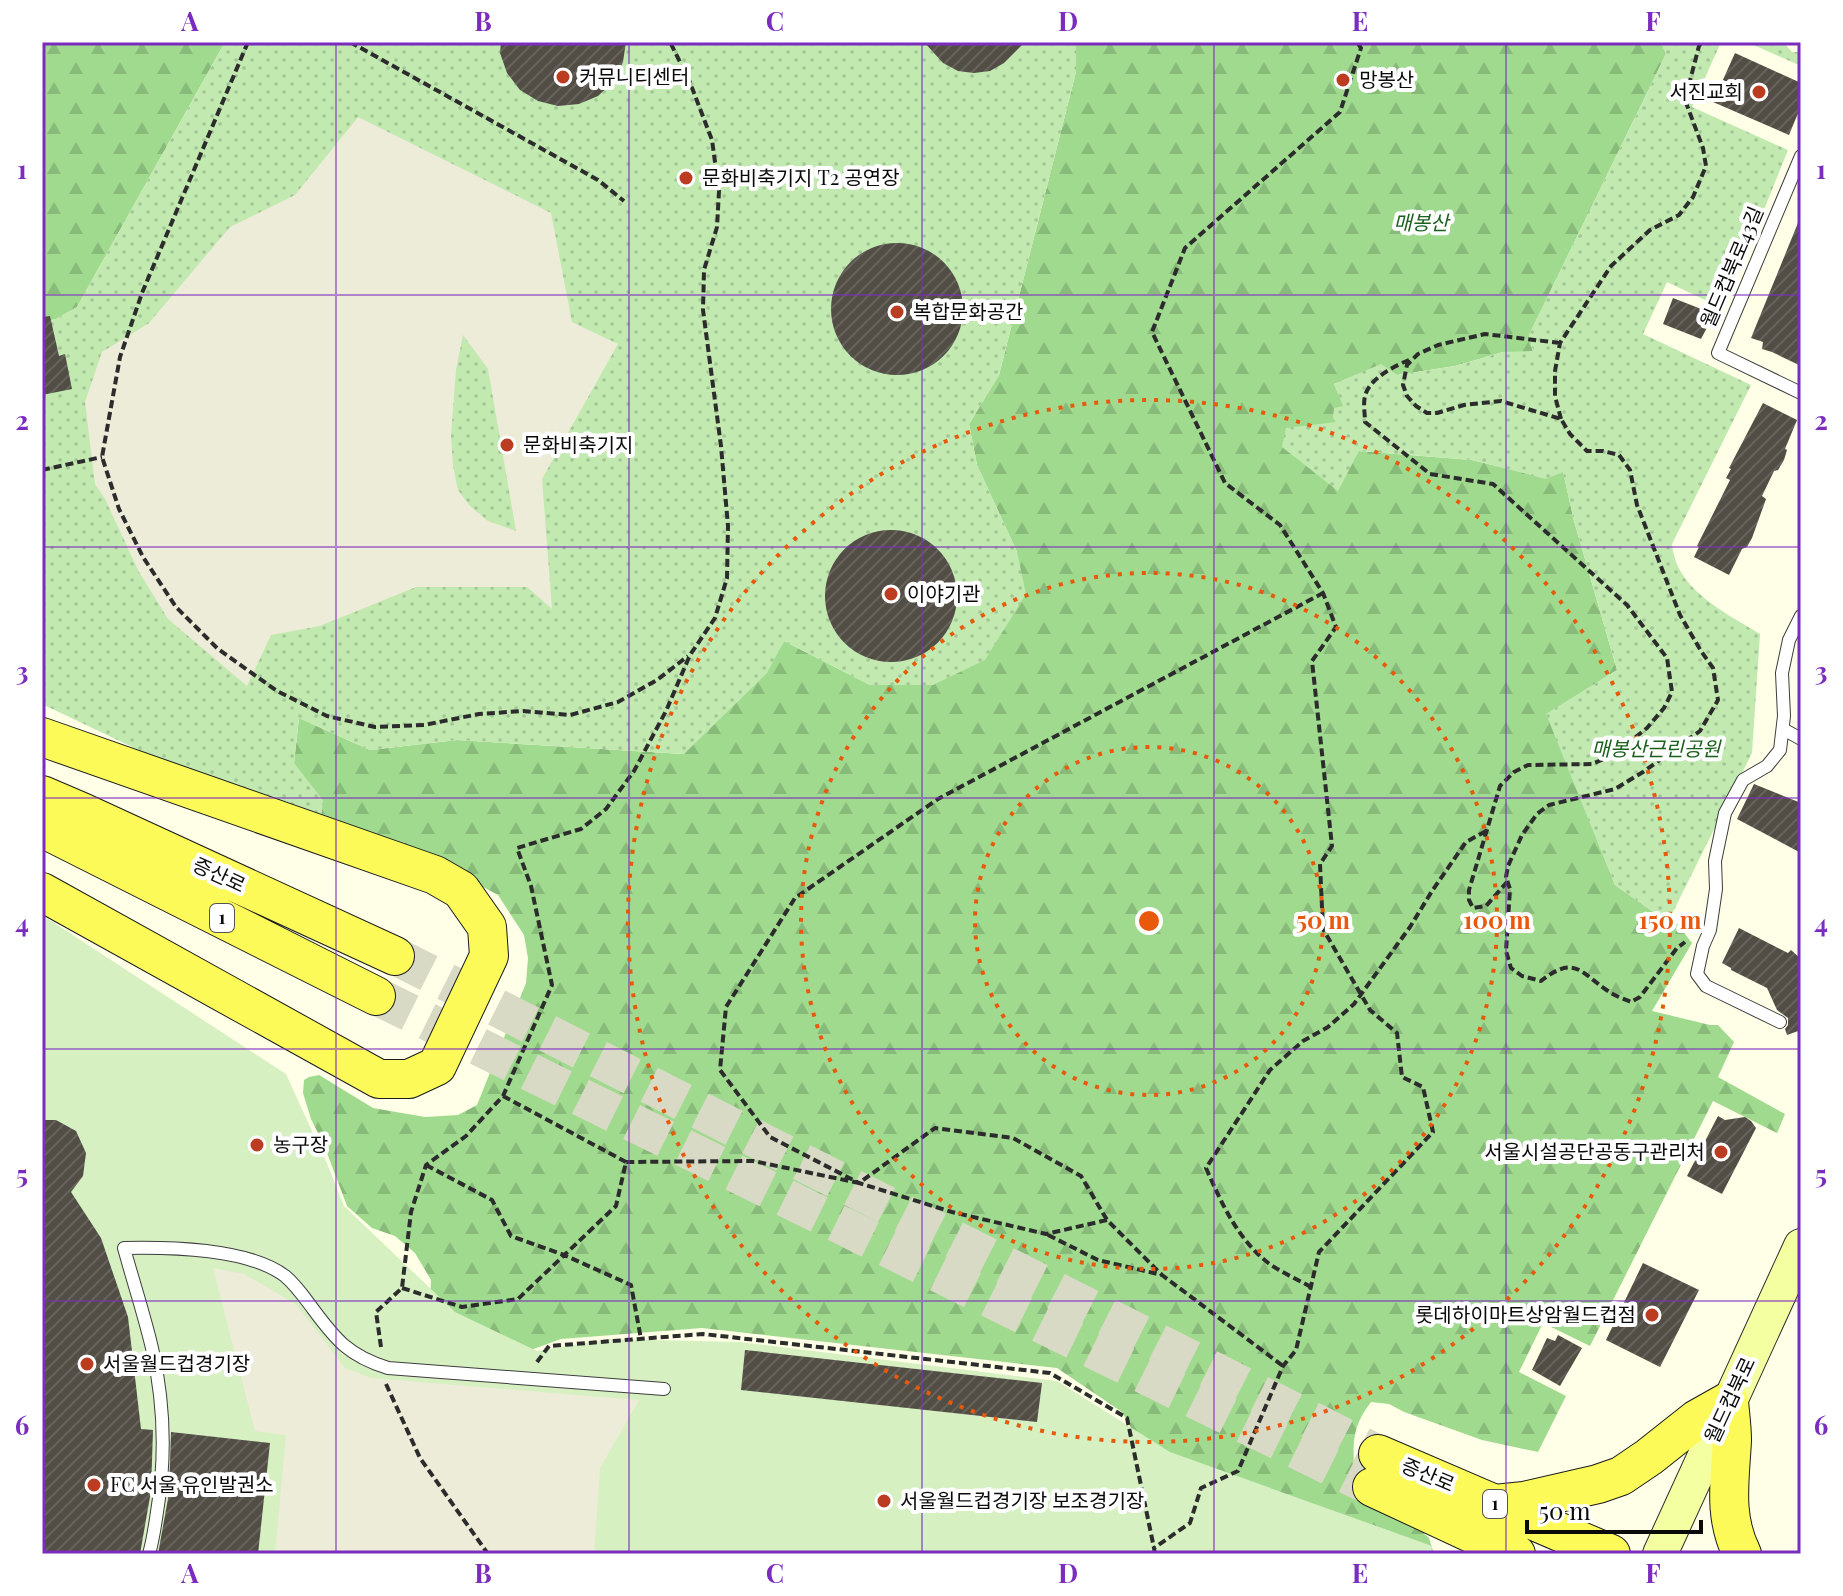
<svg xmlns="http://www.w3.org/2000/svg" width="1843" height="1596" font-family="'Playfair Display','Noto Sans KR',serif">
<defs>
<pattern id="forest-firs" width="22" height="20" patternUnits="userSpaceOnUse" patternTransform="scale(2)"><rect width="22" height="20" fill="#a0da8f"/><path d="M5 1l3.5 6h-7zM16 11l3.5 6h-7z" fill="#88ba7a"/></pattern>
<pattern id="park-dots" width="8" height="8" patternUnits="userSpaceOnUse" patternTransform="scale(2)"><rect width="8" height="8" fill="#c1e9b0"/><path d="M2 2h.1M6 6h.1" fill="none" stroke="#a4c696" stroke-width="1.8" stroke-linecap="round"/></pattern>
<pattern id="building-hatch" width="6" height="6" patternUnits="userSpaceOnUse" patternTransform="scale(2)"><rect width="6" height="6" fill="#524e46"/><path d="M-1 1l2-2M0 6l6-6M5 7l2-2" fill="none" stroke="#66635c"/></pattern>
</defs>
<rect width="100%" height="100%" fill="#feffe6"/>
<path fill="url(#forest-firs)" d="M 42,42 L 225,42 L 77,307 L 56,319 L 42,322 Z
M 1076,42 L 1661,42 L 1666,54 L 1529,335 L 1533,352 L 1503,352 L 1455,366 L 1397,375 L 1381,365 L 1334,384 L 1344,406 L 1337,422 L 1359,451 L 1472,460 L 1546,478 L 1563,471 L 1574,521 L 1617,670 L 1547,714 L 1615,885 L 1665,920 L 1671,916 L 1692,943 L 1652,1011 L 1710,1025 L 1718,1025 L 1734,1042 L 1718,1077 L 1785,1114 L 1777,1133 L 1713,1101 L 1590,1346 L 1543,1323 L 1519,1372 L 1566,1396 L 1538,1452 L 1482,1440 L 1404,1412 L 1389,1404 L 1371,1402 C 1350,1429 1353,1447 1355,1479 L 1420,1530 L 1429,1538 L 1434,1554 L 1174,1554 L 1144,1451 L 1122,1412 L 1057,1368 L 702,1328 L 561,1339 L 498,1362 L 430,1303 L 431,1280 L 415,1253 L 395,1236 L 372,1228 L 347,1206 L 324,1145 L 311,1119 L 303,1093 L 304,1080 L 309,1077 L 319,1075 L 373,1108 L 425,1117 L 458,1115 L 477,1105 L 526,983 L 528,958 L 524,935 L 498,895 L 472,881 L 320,830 L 294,763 L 299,718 L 370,750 L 457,740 L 683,754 L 766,673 L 784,641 L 870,685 L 1017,552 L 977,465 L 969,424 L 999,375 L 1076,72 Z"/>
<path fill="url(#park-dots)" d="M 225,42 L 1076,42 L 1076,72 L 999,375 L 969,424 L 977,465 L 1017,552 L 1026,594 L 985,660 L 933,685 L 870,685 L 784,641 L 767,673 L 684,754 L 457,740 L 370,750 L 299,718 L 294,763 L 323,800 L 320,830 L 149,755 L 42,704 L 42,322 L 56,319 L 77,307 Z
M 1661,42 L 1721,42 L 1692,107 L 1788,150 L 1759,222 L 1756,223 L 1756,230 L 1720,307 L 1667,282 L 1643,334 L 1751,385 L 1672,544 C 1676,590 1725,612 1760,634 L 1752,753 L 1671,916 L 1665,920 L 1615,885 L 1546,714 L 1617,670 L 1574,521 L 1563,472 L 1546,479 L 1472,460 L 1359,451 L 1338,491 L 1282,447 L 1286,428 L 1336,422 L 1333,418 L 1334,408 L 1343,406 L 1334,384 L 1381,364 L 1397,375 L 1455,366 L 1503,352 L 1533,351 L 1529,335 L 1666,54 Z
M 1747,42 L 1783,42 L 1792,52 L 1801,52 L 1801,66 Z"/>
<path fill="#d6f0c2" d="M 42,915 L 286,1074 L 328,1166 L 344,1206 L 455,1312 L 537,1351 L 608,1339 L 739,1342 L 1057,1381 L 1170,1452 L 1432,1546 L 1431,1554 L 42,1554 Z"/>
<path fill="#edecd8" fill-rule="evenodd" d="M 358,117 L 551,213 L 572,322 L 618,344 L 542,479 L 552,609 L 527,587 L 416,587 L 320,626 L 271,635 L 247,686 L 168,619 L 139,572 L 105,499 L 95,484 L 85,402 L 102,352 L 149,323 L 230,227 L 295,195 ZM 463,335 L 488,369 L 516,531 L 488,521 L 470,506 L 458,490 L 453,466 L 451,436 L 456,370 Z
M 213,1268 L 244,1274 L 296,1304 L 345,1368 L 371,1378 L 639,1400 L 600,1468 L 594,1554 L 275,1554 L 286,1435 L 255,1431 Z"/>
<path fill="url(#building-hatch)" d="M 501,42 L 626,42 L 623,62 L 614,81 L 598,96 L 579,104 L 558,106 L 538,101 L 520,90 L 507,73 L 500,53 Z
M 924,42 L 1025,42 L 1004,63 L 990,71 L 974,73 L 958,71 L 943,63 Z
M 1735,53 L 1801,83 L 1801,106 L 1789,135 L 1713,102 Z
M 1800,218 L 1801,218 L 1801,366 L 1772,352 L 1762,349 L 1763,342 L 1751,338 Z
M831 309a66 66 0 1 1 132 0a66 66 0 1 1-132 0Z
M 1673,298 L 1714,314 L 1701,339 L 1663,324 Z
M 50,316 L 59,356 L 65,354 L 72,389 L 42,395 L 42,317 Z
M 1763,403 L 1797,420 L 1785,449 L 1787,450 L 1784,460 L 1778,470 L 1774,471 L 1762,496 L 1766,499 L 1752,538 L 1747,547 L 1742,549 L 1729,575 L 1694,557 L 1699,547 L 1697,546 L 1730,480 L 1726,478 L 1731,469 L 1729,468 Z
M825 596a66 66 0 1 1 132 0a66 66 0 1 1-132 0Z
M 1754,784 L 1801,803 L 1801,853 L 1737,819 Z
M 1739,928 L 1788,953 L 1791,950 L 1801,959 L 1801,1030 L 1787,1035 L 1785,1029 L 1788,1025 L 1788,1018 L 1777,1010 L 1767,988 L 1731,970 L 1731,968 L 1722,963 Z
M 1718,1116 L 1725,1120 L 1745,1117 L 1751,1121 L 1756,1128 L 1722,1194 L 1687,1176 Z
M 42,1120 L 56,1120 L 76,1131 L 86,1153 L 83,1176 L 71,1192 L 101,1238 L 128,1317 L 141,1429 L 153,1430 L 151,1491 L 140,1554 L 42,1554 Z
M 1643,1263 L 1699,1290 L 1660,1367 L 1606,1340 Z
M 1558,1335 L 1582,1348 L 1560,1386 L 1532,1370 L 1547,1338 L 1555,1341 Z
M 745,1350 L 1042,1383 L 1037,1422 L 741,1390 Z
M 171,1432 L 270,1443 L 258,1554 L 158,1554 L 169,1493 Z"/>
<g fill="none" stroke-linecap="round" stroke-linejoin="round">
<path stroke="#d9dac5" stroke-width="38" stroke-dasharray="38 19" stroke-linecap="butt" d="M 395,956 L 1378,1454
M 376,996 L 1372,1487"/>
<g stroke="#3d3d3d" stroke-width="14">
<path id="lane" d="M 1801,156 L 1718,353 L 1801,393
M 1783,729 L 1801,739
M 1780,1022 L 1706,986 L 1697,974 L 1703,946 L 1710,930 L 1716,889 L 1715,861 L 1725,813 L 1743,780 L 1767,766 L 1780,750 L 1784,716 L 1782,673 L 1789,640 L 1801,616
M 149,1554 C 153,1540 155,1526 157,1512 C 166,1458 164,1401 152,1348 C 144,1314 133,1281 124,1248 C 170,1247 248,1248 285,1276 C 296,1285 304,1297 313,1309 C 336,1340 349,1356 388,1368 L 664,1389"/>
</g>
<g stroke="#2c2c2c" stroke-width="36">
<path id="secondary" d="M 1660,1554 L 1801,1246"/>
</g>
<g stroke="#1b1b1b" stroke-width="40">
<path id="primary" d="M 42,737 L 435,875 L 461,890 L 487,927 L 489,956 L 437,1066 L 409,1079 L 379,1079 L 42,892
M 42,795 L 84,813 L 395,956
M 42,828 L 376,996
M 1378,1454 L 1611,1554
M 1372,1487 L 1516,1554
M 1495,1504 L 1524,1501 L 1598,1484 L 1621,1476 L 1649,1457 L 1697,1419 L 1729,1401 C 1730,1414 1732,1427 1732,1440 C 1730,1481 1723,1516 1742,1554"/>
</g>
<path stroke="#2c2c2c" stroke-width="4" stroke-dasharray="8 4" stroke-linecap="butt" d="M 248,42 L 142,293 L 120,357 L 102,457 L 119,509 L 143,557 L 176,607 L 218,649 L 277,691 L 327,716 L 375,727 L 424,725 L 479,714 L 523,711 L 570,715 L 618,702 L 657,680 L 688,656
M 350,42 L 598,180 L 624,201
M 1560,343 L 1485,334 L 1438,345 L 1418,354 L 1407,365 L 1403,385 L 1407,396 L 1416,406 L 1427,413 L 1437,413 L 1464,405 L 1501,401 L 1561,419 L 1570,434 L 1587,451 L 1603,451 L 1619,455 L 1630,470 L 1637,505 L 1680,615 L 1701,651 L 1713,668 L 1718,700 L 1700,731 L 1643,772 L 1615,789 L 1549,805 L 1537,814 L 1522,835 L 1508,866 L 1506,877 L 1510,889 L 1506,951 L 1511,968 L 1522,976 L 1541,981 C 1575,954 1581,973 1608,991 C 1615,996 1624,999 1631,1002 L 1640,997 L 1677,948 L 1685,942
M 1409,360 C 1394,366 1369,379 1365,396 C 1363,404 1365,414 1365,422 L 1430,474 L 1493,484 L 1627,605 L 1667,658 L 1672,692 L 1664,708 L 1647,728 L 1613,755 L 1592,764 L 1528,765 L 1514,772 L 1500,786 L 1469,890 L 1469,900 L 1473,908 L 1486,906 L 1507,882
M 1561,419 L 1555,396 L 1555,371 L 1560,343 L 1611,266 L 1650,230 L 1679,215 L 1693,197 L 1706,166 L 1703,148 L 1685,100 L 1699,46 L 1702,42
M 42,470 L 102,457
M 503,1096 L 626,1162
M 426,1165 L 492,1200 L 511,1236 L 564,1255 L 631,1285 L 641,1339
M 1107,1220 L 1046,1234 L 952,1212 L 859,1183 L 770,1137 L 720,1070 L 726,1007 L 795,898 L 938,799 L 1323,593
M 1048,1235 L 1098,1260 L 1162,1275 L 1283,1366
M 1311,1287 C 1297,1279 1280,1272 1267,1262 C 1237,1238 1221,1202 1206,1168 L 1270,1070 L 1303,1041 L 1328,1027 L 1354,1004 L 1410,927 L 1432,891 L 1466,842 L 1486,831
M 402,1288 L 462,1307 L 518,1299 L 616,1206 L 626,1162 L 753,1161 L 859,1183 L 935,1128 L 1013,1138 L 1081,1176 L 1107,1220 L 1162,1275
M 381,1347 L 376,1312 L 402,1288 L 411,1212 L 426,1165 L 466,1136 L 503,1096 L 552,985 L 531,886 L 517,848 L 581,829 L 606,809 L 634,771 L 666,711 L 690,655 L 715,618 L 727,578 L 728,526 L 721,446 L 703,310 L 704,270 L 717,227 L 719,191 L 712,140 L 689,80 L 670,42
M 537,1362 L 549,1346 L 703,1334 L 1050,1373 L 1127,1418 L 1154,1548
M 386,1384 L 420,1458 L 488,1554
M 1155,1554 L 1154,1548 L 1190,1523 L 1201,1488 L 1238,1471 L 1283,1366 L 1296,1350 L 1319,1252 L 1433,1132 L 1423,1087 L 1402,1077 L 1397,1033 L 1370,1010 L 1323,929 L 1320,864 L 1332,846 L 1312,661 L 1336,627 L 1323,593 L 1280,525 L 1225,483 L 1152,332 L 1185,248 L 1340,112 L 1361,48 L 1357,42"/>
<use href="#lane" stroke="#fff" stroke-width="12"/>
<use href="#secondary" stroke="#f4ffa1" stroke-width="34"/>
<use href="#primary" stroke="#fcfa59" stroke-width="38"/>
</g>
<path fill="none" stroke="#7b2cbf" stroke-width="2" stroke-opacity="0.55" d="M 336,42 L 336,1554M 629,42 L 629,1554M 922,42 L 922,1554M 1214,42 L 1214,1554M 1506,42 L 1506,1554M 42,295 L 1801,295M 42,547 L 1801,547M 42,798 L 1801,798M 42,1049 L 1801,1049M 42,1301 L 1801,1301"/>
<g fill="none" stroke="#e8590c" stroke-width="4" stroke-dasharray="4 8">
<circle cx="1149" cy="921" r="174"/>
<circle cx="1149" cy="921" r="348"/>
<circle cx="1149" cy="921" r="521"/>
</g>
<g fill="#bb3c20" stroke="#fff" stroke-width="3">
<circle cx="563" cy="77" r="8"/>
<circle cx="1343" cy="80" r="8"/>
<circle cx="1759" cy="92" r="8"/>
<circle cx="686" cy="178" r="8"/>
<circle cx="897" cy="312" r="8"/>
<circle cx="507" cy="445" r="8"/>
<circle cx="891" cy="594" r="8"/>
<circle cx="257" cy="1145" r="8"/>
<circle cx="1721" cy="1152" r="8"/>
<circle cx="1652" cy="1315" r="8"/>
<circle cx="87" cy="1364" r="8"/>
<circle cx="94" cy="1485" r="8"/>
<circle cx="884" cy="1501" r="8"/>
</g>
<g text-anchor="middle" stroke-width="8" stroke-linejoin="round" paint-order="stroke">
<g fill="#fff" stroke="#545454" stroke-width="2">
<rect x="210" y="904" width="24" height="28" rx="6"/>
<rect x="1483" y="1490" width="24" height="28" rx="6"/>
</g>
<g font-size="18" font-weight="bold" fill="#0a0a0a">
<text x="222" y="924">1</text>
<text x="1495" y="1510">1</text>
</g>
<g font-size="20" fill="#0a0a0a" stroke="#fff" text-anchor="start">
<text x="579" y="84">커뮤니티센터</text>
<text x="1359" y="87">망봉산</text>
<text x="1743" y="99" text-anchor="end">서진교회</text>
<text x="702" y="185">문화비축기지 T2 공연장</text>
<text x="913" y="319">복합문화공간</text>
<text x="523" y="452">문화비축기지</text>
<text x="907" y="601">이야기관</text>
<text x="273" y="1152">농구장</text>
<text x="1705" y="1159" text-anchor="end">서울시설공단공동구관리처</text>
<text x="1636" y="1322" text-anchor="end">롯데하이마트상암월드컵점</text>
<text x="103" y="1371">서울월드컵경기장</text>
<text x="110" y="1492">FC 서울 유인발권소</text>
<text x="900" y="1508">서울월드컵경기장 보조경기장</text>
</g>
<g font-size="20" font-style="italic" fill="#1a611c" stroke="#fff">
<text x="1421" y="230">매봉산</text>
<text x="1656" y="756">매봉산근린공원</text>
</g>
<g font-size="20" fill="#0a0a0a" stroke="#fff">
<text transform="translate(1732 267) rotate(-67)" y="7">월드컵북로43길</text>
<text transform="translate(219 875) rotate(25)" y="7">증산로</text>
<text transform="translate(1730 1400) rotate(-65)" y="7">월드컵북로</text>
<text transform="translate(1428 1475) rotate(23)" y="7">증산로</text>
</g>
</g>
<circle cx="1149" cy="921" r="12" fill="#e8590c" stroke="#fff" stroke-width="4"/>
<g font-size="24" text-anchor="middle" font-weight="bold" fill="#e8590c" stroke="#fff" stroke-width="8" stroke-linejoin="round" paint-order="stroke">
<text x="1323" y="929">50 m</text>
<text x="1497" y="929">100 m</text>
<text x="1670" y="929">150 m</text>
</g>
<rect width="1843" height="1596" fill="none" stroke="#ffffff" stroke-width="88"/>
<path d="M1527 1520v12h174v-12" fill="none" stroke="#0a0a0a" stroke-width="4"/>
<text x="1539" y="1520" font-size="24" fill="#0a0a0a" stroke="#ffffff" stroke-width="6" paint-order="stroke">50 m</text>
<rect x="44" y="44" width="1755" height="1508" fill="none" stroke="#7b2cbf" stroke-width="3"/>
<g font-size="26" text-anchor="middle" font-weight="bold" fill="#7b2cbf">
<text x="190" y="31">A</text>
<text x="483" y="31">B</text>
<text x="775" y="31">C</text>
<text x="1068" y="31">D</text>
<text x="1360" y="31">E</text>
<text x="1653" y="31">F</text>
<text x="22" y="179">1</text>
<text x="1821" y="179">1</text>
<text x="22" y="430">2</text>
<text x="1821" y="430">2</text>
<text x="22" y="681">3</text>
<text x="1821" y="681">3</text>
<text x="22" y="933">4</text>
<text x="1821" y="933">4</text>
<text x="22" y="1184">5</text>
<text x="1821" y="1184">5</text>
<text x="22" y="1435">6</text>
<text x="1821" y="1435">6</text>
<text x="190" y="1583">A</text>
<text x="483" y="1583">B</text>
<text x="775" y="1583">C</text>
<text x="1068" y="1583">D</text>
<text x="1360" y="1583">E</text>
<text x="1653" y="1583">F</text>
</g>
</svg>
